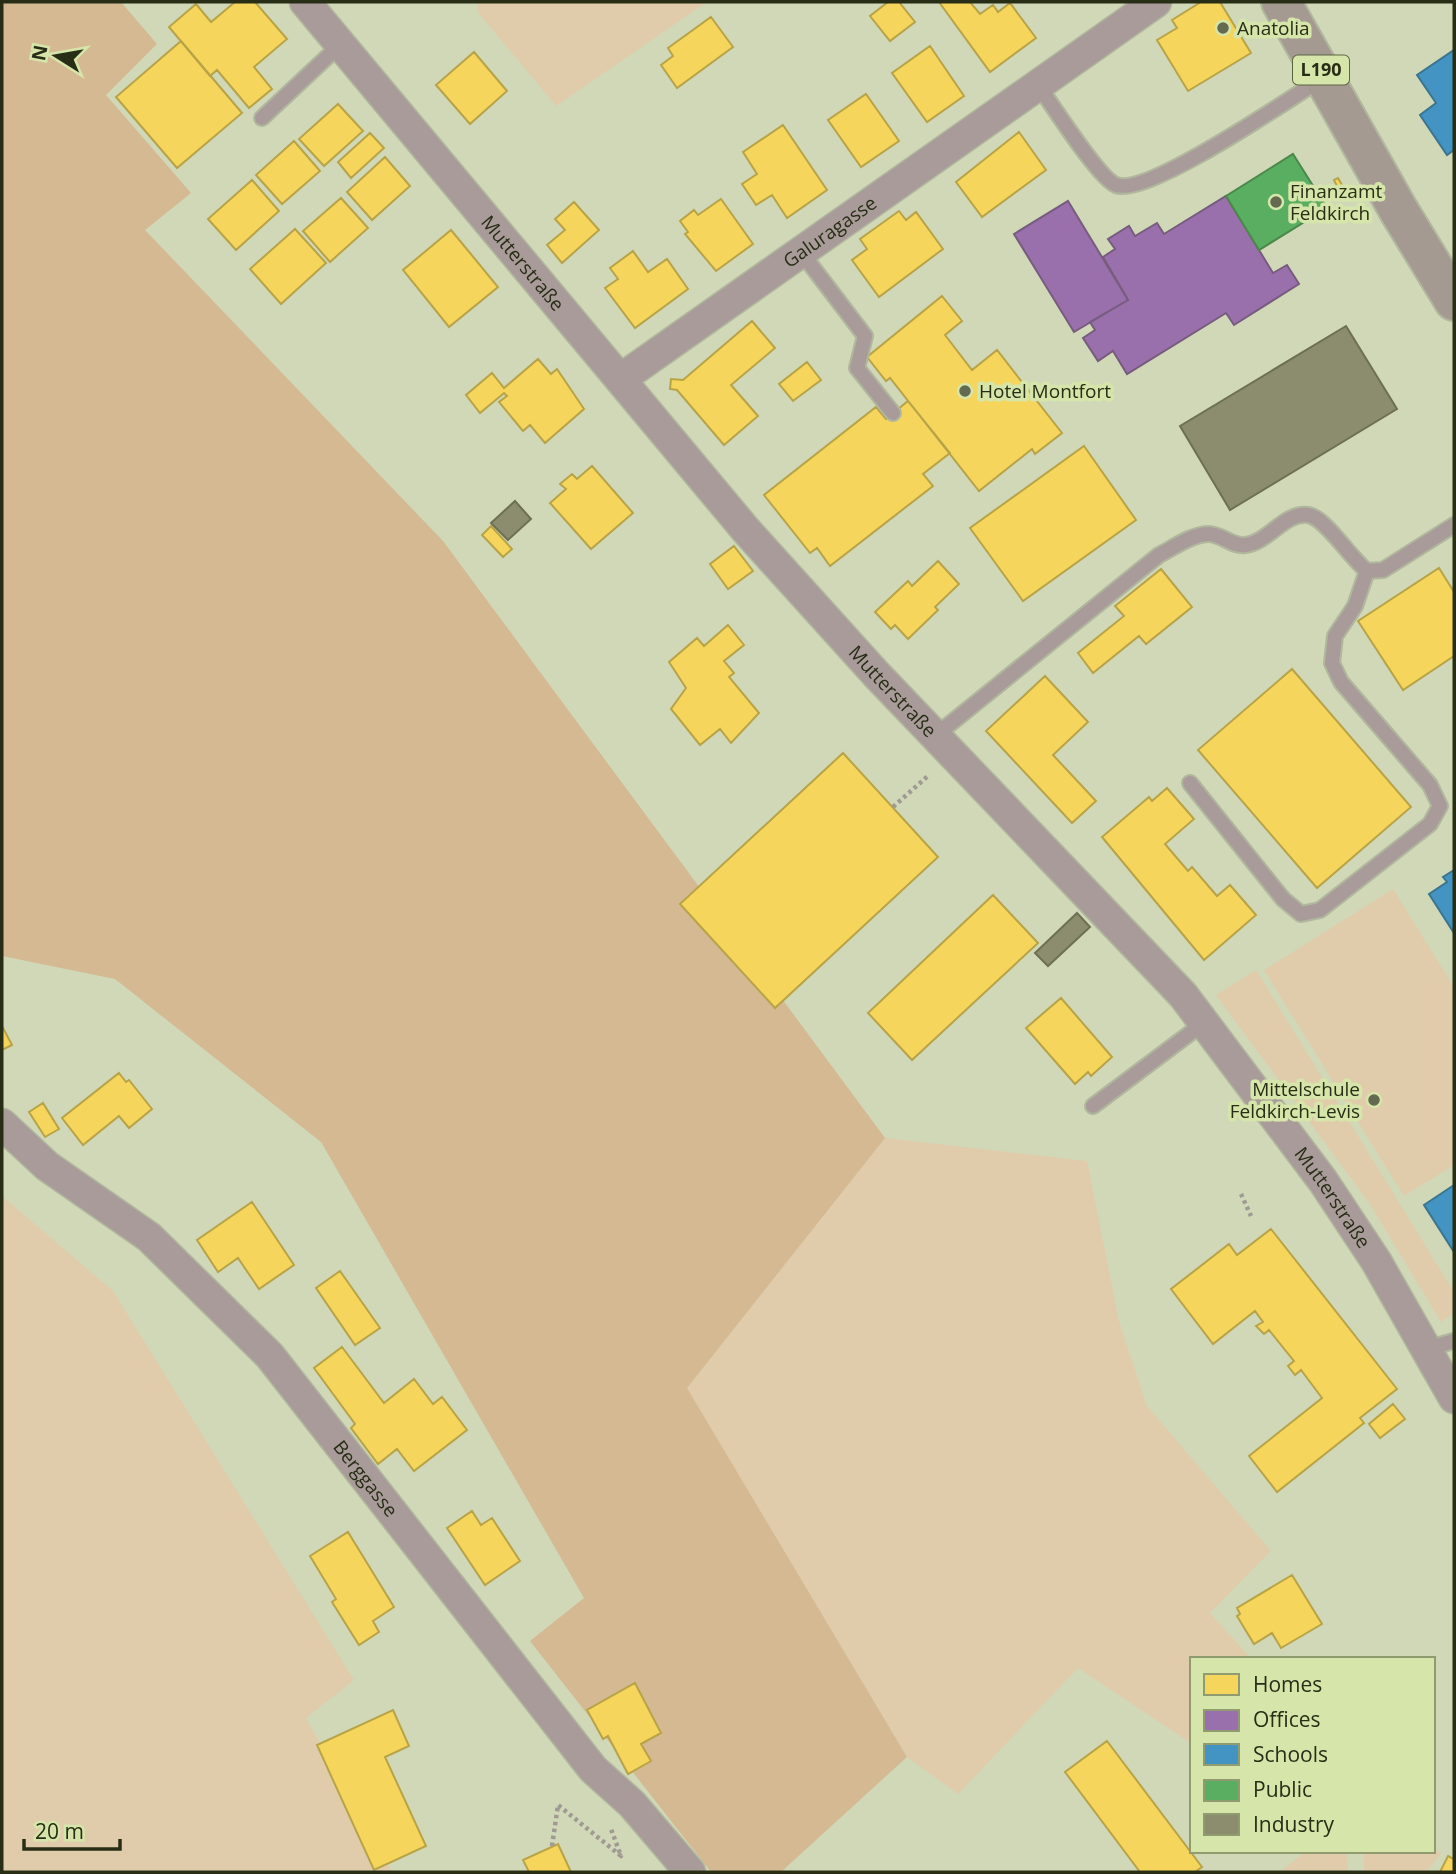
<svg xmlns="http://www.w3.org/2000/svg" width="1456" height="1874" font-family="'Open Sans',sans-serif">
<rect width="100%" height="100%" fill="#d0d8b8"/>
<path fill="#e0ccab" d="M 478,2 L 707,2 L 556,106 L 477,11 Z
M 1393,889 L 1454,987 L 1454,1165 L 1404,1196 L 1264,970 Z
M 1256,970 L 1454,1292 L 1454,1313 L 1441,1322 L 1370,1204 L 1216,995 Z
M 885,1138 L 1087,1161 L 1119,1321 L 1147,1406 L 1271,1551 L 1210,1613 L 1251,1659 L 1192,1659 L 1192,1744 L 1078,1668 L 958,1794 L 907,1757 L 686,1388 Z
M 2,1196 L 113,1291 L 354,1680 L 306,1718 L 392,1872 L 2,1872 Z
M 1433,1849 L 1442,1853 L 1426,1872 L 1364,1872 L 1364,1851 Z
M 1306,1851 L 1346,1851 L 1348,1872 L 1280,1872 Z"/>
<path fill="#d4b992" d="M 2,2 L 121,2 L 157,44 L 106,95 L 191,193 L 145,230 L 443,541 L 885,1138 L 687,1388 L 907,1757 L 781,1872 L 711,1872 L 530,1641 L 584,1598 L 321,1142 L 115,979 L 2,956 Z"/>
<path fill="#f6d55c" stroke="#b8a347" stroke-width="2" d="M 235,2 L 255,2 L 287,39 L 254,67 L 272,89 L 249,108 L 217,70 L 210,76 L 169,27 L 196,4 L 211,22 Z
M 888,2 L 899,2 L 915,22 L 890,41 L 870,16 Z
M 939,2 L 970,2 L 980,14 L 993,5 L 998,12 L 1010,3 L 1036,38 L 990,72 Z
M 1201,2 L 1220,2 L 1251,53 L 1188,91 L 1157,40 L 1177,28 L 1172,20 Z
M 711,17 L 733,47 L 677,88 L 661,65 L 673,56 L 668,48 Z
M 181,41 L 242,113 L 177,168 L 116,97 Z
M 930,46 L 964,96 L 927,122 L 892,73 Z
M 474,52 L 507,91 L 470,124 L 436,85 Z
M 866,94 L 899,141 L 861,167 L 828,120 Z
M 338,104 L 363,131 L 324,166 L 299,139 Z
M 783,125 L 827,190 L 787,218 L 772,195 L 756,205 L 742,184 L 757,174 L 743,152 Z
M 1019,132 L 1046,170 L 982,217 L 956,182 Z
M 370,133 L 384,148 L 351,178 L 338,162 Z
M 294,141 L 320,171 L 282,204 L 256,175 Z
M 385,157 L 410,186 L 372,220 L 347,192 Z
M 1338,178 L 1347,194 L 1342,197 L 1334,180 Z
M 252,180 L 279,211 L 236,250 L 208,219 Z
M 341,198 L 368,228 L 330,262 L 303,231 Z
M 721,199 L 753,244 L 716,271 L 685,234 L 688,232 L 680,221 L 694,210 L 698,215 Z
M 574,202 L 599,230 L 562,263 L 547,245 L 565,230 L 555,219 Z
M 899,211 L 906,220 L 916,212 L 943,249 L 879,297 L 852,260 L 867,249 L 860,239 Z
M 295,229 L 326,263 L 281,304 L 250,269 Z
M 451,230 L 498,287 L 449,327 L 403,270 Z
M 633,251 L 648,272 L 667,259 L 688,289 L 635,328 L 605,288 L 618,279 L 610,268 Z
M 942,296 L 962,321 L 945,335 L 972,370 L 997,350 L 1062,433 L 1035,454 L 1032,449 L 979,491 L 890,378 L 886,381 L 867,357 Z
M 752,321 L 775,348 L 731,385 L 758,416 L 724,445 L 677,390 L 670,389 L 671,379 L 683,380 Z
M 538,359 L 551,374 L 557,369 L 584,409 L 545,443 L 530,425 L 523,431 L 499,402 L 507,396 L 504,393 L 480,413 L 466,395 L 492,373 L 504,388 Z
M 807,362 L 821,380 L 793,401 L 779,384 Z
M 908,401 L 950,453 L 923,474 L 933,486 L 830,566 L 817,548 L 810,553 L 764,495 L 876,407 L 886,419 Z
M 1084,446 L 1136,520 L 1023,601 L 970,528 Z
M 592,466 L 633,513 L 591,549 L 550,503 L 566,489 L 560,484 L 572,474 L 577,479 Z
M 491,526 L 512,549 L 503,557 L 482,535 Z
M 734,546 L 753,571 L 728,589 L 710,564 Z
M 938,561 L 959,584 L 935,607 L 938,610 L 908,639 L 895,625 L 891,629 L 875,612 L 908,581 L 912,586 Z
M 1439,568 L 1454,592 L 1454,656 L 1403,690 L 1358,621 Z
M 1161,569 L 1192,607 L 1146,644 L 1139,636 L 1093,673 L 1078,653 L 1124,616 L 1115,606 Z
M 728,625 L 744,645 L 724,661 L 734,673 L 729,677 L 759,713 L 731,743 L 720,729 L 700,745 L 671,709 L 686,688 L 669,662 L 697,638 L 704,646 Z
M 1292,669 L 1411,807 L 1317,888 L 1198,750 Z
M 1045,676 L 1088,722 L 1053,755 L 1096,801 L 1072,823 L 986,731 Z
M 843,753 L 938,857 L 775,1008 L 680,904 Z
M 1167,788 L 1194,819 L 1165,844 L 1188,871 L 1192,867 L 1217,896 L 1230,885 L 1256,915 L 1204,960 L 1102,837 L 1149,797 L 1152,801 Z
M 993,895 L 1038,943 L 912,1060 L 868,1013 Z
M 1061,998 L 1112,1057 L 1091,1076 L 1088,1072 L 1075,1084 L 1026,1028 Z
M 2,1026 L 12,1045 L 2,1050 Z
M 119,1073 L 126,1082 L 129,1080 L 152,1109 L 129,1128 L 119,1116 L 83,1145 L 62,1118 Z
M 43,1103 L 59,1129 L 45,1137 L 29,1112 Z
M 252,1202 L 294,1265 L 259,1289 L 238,1258 L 218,1272 L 197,1240 Z
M 1271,1229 L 1397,1389 L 1360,1418 L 1364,1423 L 1277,1492 L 1249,1456 L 1322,1398 L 1301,1370 L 1295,1375 L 1288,1366 L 1294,1361 L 1269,1330 L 1264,1334 L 1256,1326 L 1263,1322 L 1255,1311 L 1213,1344 L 1171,1289 L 1229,1244 L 1237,1255 Z
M 340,1271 L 380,1328 L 355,1345 L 316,1288 Z
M 342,1347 L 384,1403 L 414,1379 L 433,1404 L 442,1397 L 467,1430 L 414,1471 L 397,1449 L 378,1464 L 351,1428 L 355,1424 L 314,1368 Z
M 1393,1404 L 1405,1419 L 1380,1438 L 1369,1424 Z
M 472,1511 L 481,1525 L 492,1518 L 520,1561 L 485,1585 L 447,1528 Z
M 348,1532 L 394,1607 L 373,1621 L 379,1632 L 359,1645 L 332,1602 L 336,1599 L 310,1556 Z
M 1292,1575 L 1322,1624 L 1281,1648 L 1272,1633 L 1254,1644 L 1237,1616 L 1240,1614 L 1237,1608 Z
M 635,1683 L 661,1733 L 641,1744 L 651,1761 L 628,1774 L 608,1736 L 603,1739 L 587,1710 Z
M 393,1710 L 409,1746 L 385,1757 L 426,1846 L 374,1870 L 317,1745 Z
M 1107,1741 L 1202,1867 L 1195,1872 L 1140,1872 L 1065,1772 Z
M 558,1844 L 571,1872 L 529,1872 L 523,1860 Z
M 1448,1856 L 1454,1859 L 1454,1872 L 1440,1872 Z"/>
<path fill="#9970ab" stroke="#775c7e" stroke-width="2" d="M 1226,196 L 1273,273 L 1287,265 L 1299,284 L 1234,325 L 1226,313 L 1127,374 L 1113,351 L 1098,361 L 1083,338 L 1095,330 L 1090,322 L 1128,300 L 1103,257 L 1115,249 L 1108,239 L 1129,226 L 1135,236 L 1157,223 L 1164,234 Z
M 1068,201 L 1128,300 L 1074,332 L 1014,234 Z"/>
<path fill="#4393c3" stroke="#3b758f" stroke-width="2" d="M 1454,50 L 1454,150 L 1447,155 L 1420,115 L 1436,103 L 1417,75 Z
M 1454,870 L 1454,933 L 1429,894 L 1447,882 L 1443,877 Z
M 1454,1185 L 1454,1252 L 1424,1205 Z"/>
<path fill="#5aae61" stroke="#4b884a" stroke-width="2" d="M 1293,154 L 1327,208 L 1259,250 L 1226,196 Z"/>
<path fill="#8c8c6e" stroke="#6e7054" stroke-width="2" d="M 1346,326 L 1397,409 L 1230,510 L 1180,426 Z
M 515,501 L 531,519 L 508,540 L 491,523 Z
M 1077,913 L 1090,927 L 1048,966 L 1035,953 Z"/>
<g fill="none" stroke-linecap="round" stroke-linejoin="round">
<g stroke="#b0b79d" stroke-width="18">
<path id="service" d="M 1038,85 C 1051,103 1099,179 1116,185 C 1147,197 1288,100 1321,79
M 262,118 L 341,44
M 801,252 L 865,336 L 857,368 L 893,413
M 935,736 L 1159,555 C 1173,548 1192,534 1209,534 C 1221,534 1233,547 1245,545 C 1268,543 1284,512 1308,515 C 1325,517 1351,559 1367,571 L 1383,570 L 1454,525
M 1190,783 L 1283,899 L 1301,914 L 1320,910 L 1430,824 L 1440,806 L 1430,785 L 1341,682 L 1332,663 L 1335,636 L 1355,606 L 1367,571
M 1093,1106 L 1205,1022
M 1426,1349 L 1454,1341"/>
</g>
<g stroke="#b0b79d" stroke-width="33">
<g id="minor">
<path id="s1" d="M 305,2 L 745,529 L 876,674 L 1183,995 L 1323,1181 L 1376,1261 L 1454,1398"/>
<path id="s2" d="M 622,378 L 1156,2"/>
<path id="s3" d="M 2,1124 L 47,1166 L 149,1237 L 270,1356 L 593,1769 L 632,1804 L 690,1872"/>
</g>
</g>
<g stroke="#b0b79d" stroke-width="42">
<path id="primary" d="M 1281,2 L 1399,211 L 1454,301"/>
</g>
<path stroke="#a09a93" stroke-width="4.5" stroke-dasharray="3.5 3.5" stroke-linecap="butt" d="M 893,807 L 929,775
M 1241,1194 L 1251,1216
M 552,1846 L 558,1805 L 621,1856 L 611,1829"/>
<use href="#service" stroke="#a99b9a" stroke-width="14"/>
<use href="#minor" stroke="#a99b9a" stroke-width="30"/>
<use href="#primary" stroke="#a59a92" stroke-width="38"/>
</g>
<g fill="#636a4f" stroke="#d6e6aa" stroke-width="2.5">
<circle cx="1223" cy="28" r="7"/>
<circle cx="1276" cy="202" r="7"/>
<circle cx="965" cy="391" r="7"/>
<circle cx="1374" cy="1100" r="7"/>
</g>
<g text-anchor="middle" stroke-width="7" stroke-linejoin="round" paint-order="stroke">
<rect fill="#d6e6aa" stroke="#5c6542" stroke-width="2" x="1293" y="55.5" width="56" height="29" rx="5"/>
<g font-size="18" font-weight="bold" fill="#282e16">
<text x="1321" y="76">L190</text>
</g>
<g font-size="19" fill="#282e16" stroke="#d6e6aa" text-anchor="start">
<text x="1237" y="35">Anatolia</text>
<text x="1290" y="198">Finanzamt<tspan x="1290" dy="22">Feldkirch</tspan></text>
<text x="979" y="398">Hotel Montfort</text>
<text x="1360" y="1096" text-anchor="end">Mittelschule<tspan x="1360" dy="22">Feldkirch-Levis</tspan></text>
</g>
<g font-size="19" fill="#282e16" stroke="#d6e6aa">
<text dy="7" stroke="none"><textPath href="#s2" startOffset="254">Galuragasse</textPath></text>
<text dy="7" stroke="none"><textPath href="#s1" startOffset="340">Mutterstraße</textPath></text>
<text dy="7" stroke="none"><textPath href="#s1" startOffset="906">Mutterstraße</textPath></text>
<text dy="7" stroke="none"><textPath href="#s1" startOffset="1578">Mutterstraße</textPath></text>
<text dy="7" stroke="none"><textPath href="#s3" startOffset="511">Berggasse</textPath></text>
</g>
</g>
<rect width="1456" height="1874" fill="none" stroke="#282e16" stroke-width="7"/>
<rect x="1190" y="1657" width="245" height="196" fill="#d6e6aa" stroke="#909c6f" stroke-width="2"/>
<rect x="1204" y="1674" width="35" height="21" fill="#f6d55c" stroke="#909c6f" stroke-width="2"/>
<text x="1253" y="1692" font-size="21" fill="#282e16">Homes</text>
<rect x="1204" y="1710" width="35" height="21" fill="#9970ab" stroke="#909c6f" stroke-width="2"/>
<text x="1253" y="1727" font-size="21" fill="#282e16">Offices</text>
<rect x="1204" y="1744" width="35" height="21" fill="#4393c3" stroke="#909c6f" stroke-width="2"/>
<text x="1253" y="1762" font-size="21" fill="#282e16">Schools</text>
<rect x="1204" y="1780" width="35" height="21" fill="#5aae61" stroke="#909c6f" stroke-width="2"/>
<text x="1253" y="1797" font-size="21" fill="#282e16">Public</text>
<rect x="1204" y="1814" width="35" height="21" fill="#8c8c6e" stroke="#909c6f" stroke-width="2"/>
<text x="1253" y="1832" font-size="21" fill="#282e16">Industry</text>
<g transform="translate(56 56) rotate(281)" stroke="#d6e6aa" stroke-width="5" paint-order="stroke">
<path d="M0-5L12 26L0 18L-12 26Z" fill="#282e16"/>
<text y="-10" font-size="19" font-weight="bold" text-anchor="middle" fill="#282e16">N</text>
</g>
<path d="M24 1839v10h96v-10" fill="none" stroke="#282e16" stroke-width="3.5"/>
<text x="35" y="1839" font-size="21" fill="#282e16" stroke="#d6e6aa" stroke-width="5" paint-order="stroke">20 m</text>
</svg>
